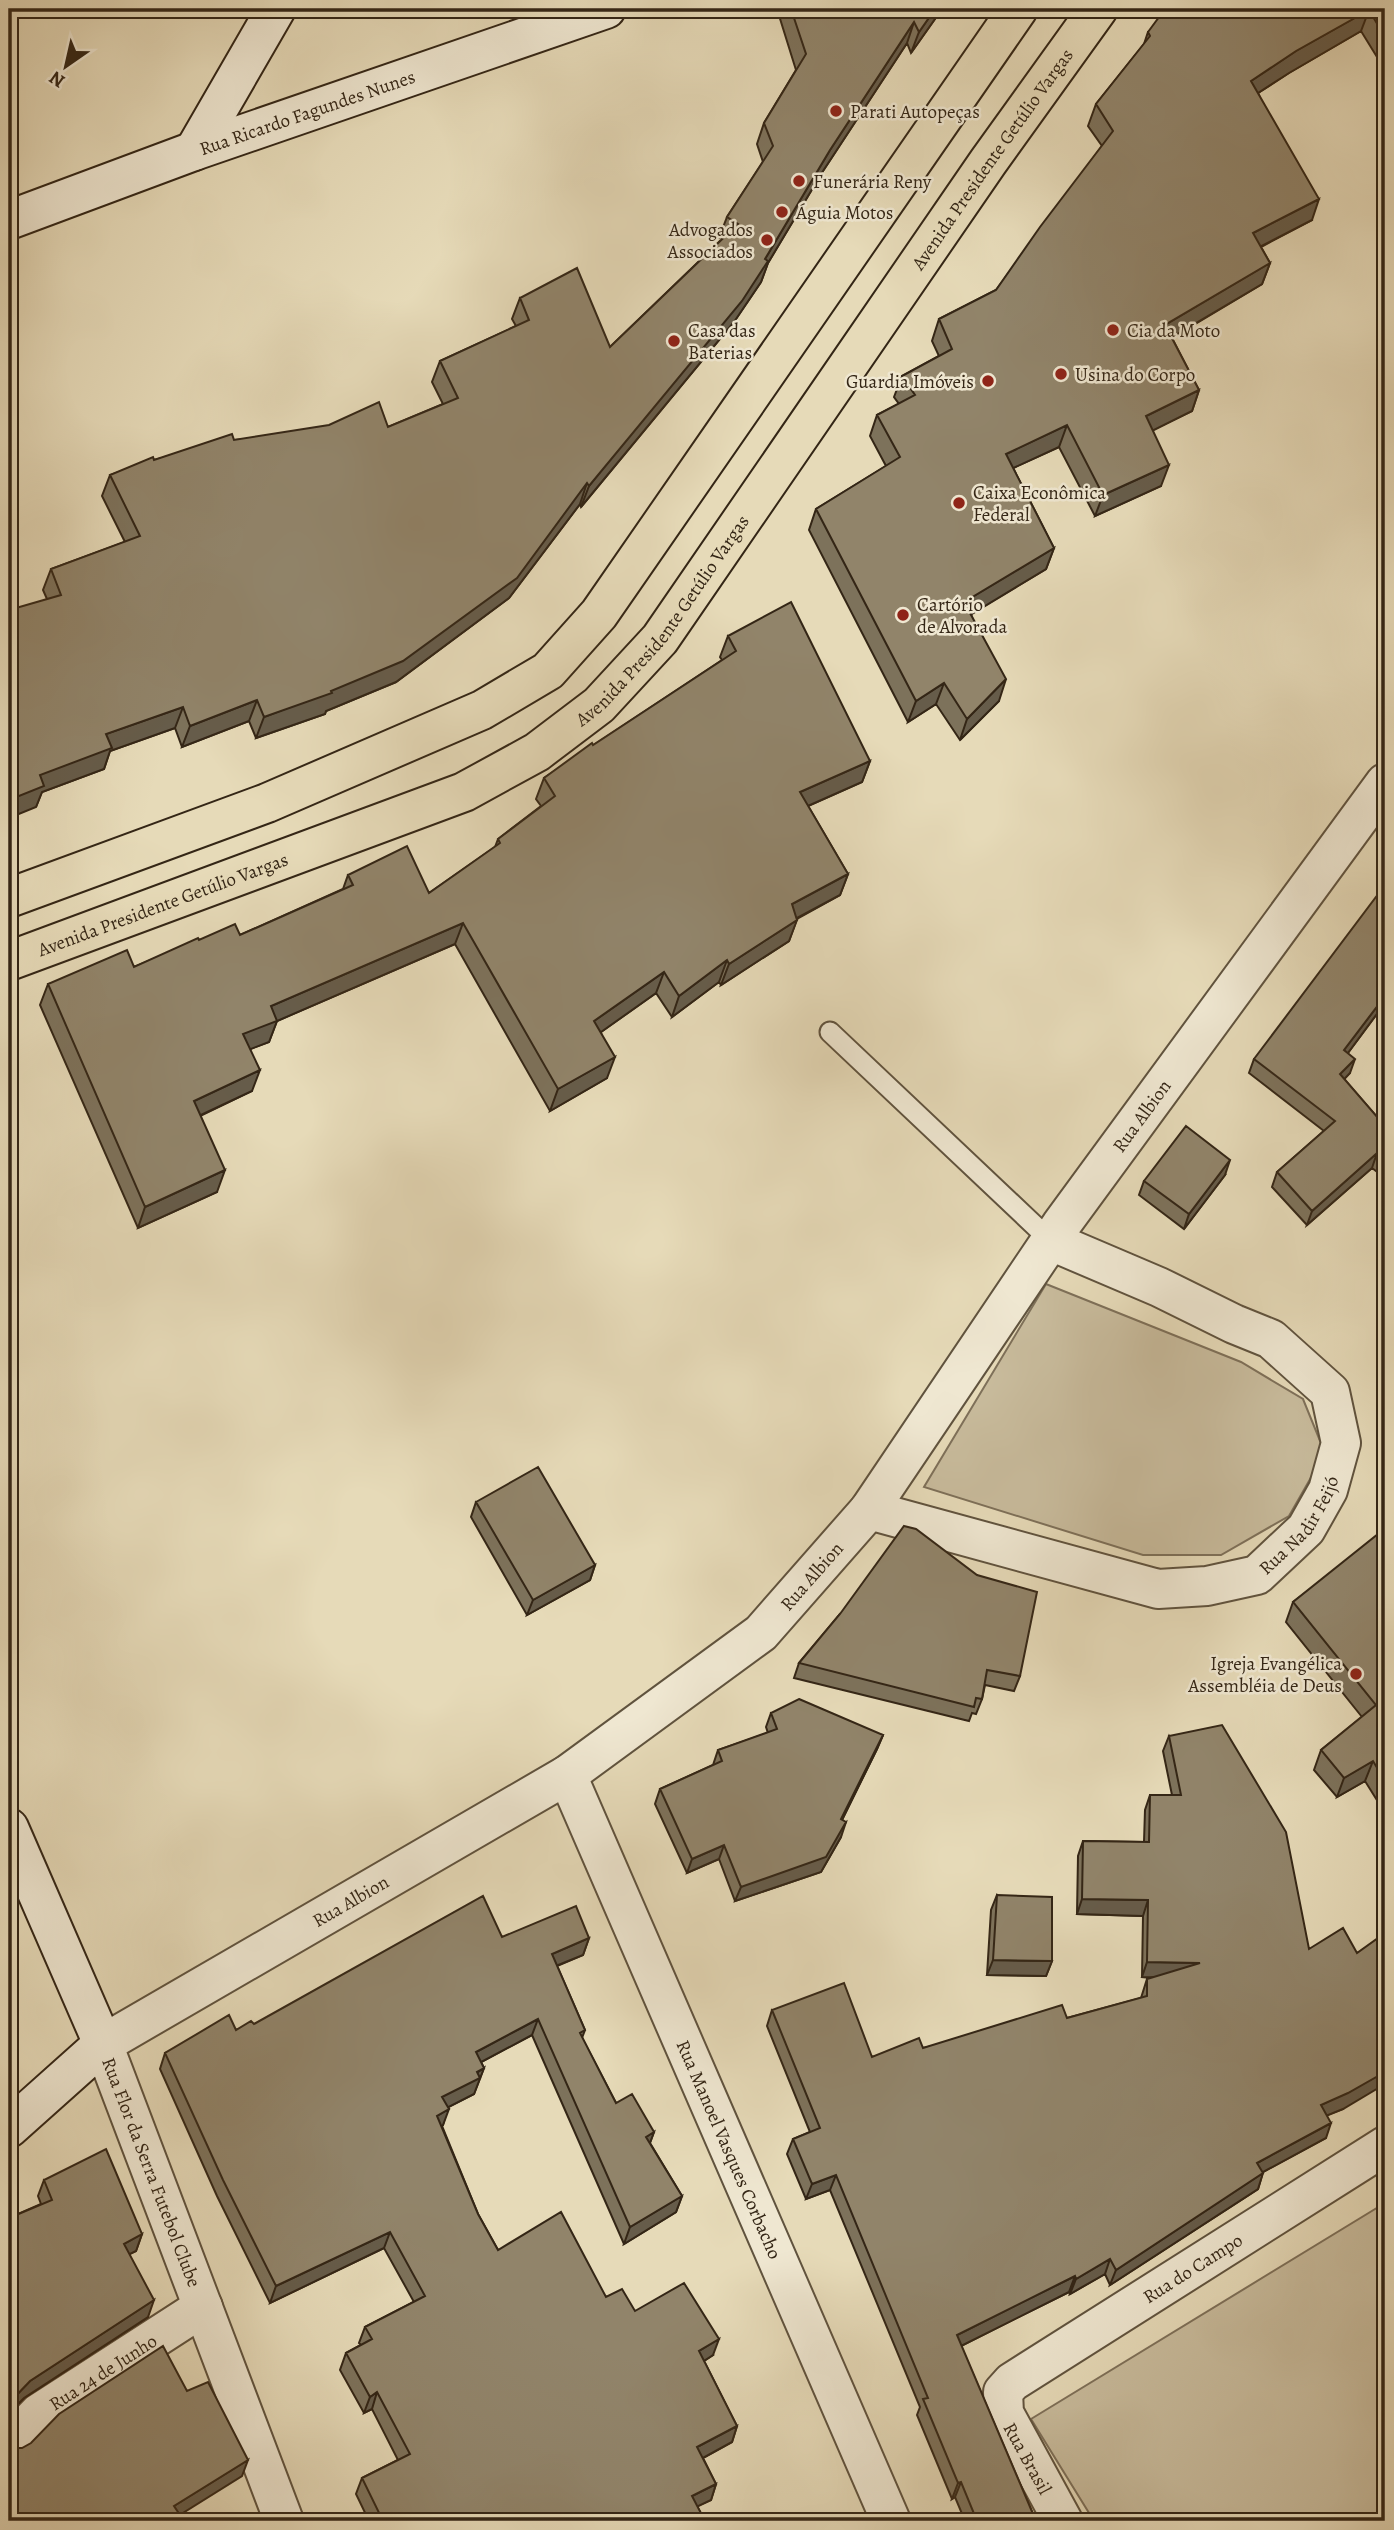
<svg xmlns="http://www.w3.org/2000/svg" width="1394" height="2530" font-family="Alegreya,serif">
<rect width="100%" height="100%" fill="#e6dab8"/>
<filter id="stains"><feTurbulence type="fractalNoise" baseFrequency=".00286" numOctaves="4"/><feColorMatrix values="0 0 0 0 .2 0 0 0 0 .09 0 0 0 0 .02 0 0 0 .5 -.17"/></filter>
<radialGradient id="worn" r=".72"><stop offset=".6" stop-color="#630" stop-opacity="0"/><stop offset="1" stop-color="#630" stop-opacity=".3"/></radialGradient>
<path fill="#c8bb9c" stroke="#7e7059" stroke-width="2" d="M 1046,1284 L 1241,1362 L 1303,1399 L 1325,1453 L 1289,1516 L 1221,1555 L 1143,1555 L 924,1487 Z
M 1385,2203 L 1385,2521 L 1094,2521 L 1031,2419 Z"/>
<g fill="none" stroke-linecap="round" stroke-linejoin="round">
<g stroke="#60533e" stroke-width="23">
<path id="lane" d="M 830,1032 L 1051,1241"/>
</g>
<g stroke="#60533e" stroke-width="42">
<g id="street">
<path id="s1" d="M 869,1510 L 1158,1589 L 1207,1586 L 1257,1575 L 1306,1529 L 1328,1490 L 1341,1443 L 1330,1392 L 1271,1339 L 1234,1324 L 1159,1287 L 1051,1241"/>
<path id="s2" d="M 567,1775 L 891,2521"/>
<path id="s3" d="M 9,2444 L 39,2413 L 203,2307"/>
<path id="s4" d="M 284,2521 L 103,2044 L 567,1775 L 761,1633 L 869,1510 L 1061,1225 L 1385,783"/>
<path id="s5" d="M 1063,2521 L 1004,2413 L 1003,2392 L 1012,2382 L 1385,2146"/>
</g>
</g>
<g stroke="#342616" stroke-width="42">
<g id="secondary">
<path d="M 194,151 L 276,9"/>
<path id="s6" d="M 9,220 L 194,151 L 606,9"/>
<path d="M 9,1828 L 103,2044 L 9,2128"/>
</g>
</g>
<g stroke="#342616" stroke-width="42">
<g id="primary">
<path d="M 9,898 L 267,803 L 482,710 L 548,671 L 599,614 L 1018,9"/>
<path id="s7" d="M 9,961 L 464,792 L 537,752 L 599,705 L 660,639 L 988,162 L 1098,9"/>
</g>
</g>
<use href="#lane" stroke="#efe7d1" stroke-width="19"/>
<use href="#street" stroke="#efe7d1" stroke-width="38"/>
<use href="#secondary" stroke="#efe7d1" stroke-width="38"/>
<use href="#primary" stroke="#e6dab8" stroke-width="38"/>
</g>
<path fill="#7d725b" stroke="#342616" stroke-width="2" d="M 777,9 L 942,9 L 911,53 L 907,43 L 823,171 L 768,263 L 761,282 L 734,322 L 581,507 L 580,504 L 509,598 L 396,682 L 326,711 L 325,714 L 256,738 L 249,721 L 182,747 L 175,728 L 110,751 L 104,769 L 42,792 L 36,807 L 47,599 L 43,590 L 51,569 L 125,542 L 102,496 L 110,475 L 154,460 L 234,440 L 388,427 L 443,404 L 432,382 L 440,361 L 516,326 L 512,319 L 520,298 L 610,347 L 722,239 L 719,238 L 727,217 L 763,162 L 757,144 L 764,123 L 796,70 Z
M 1385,9 L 1385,70 L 1361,31 L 1289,73 L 1258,93 L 1312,220 L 1261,247 L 1270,263 L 1262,284 L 1172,338 L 1199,390 L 1192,411 L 1152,430 L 1161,486 L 1095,516 L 1059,447 L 1013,468 L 1054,548 L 1046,569 L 971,614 L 999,701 L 960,740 L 936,704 L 908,722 L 809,530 L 816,509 L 886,466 L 870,436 L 877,415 L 899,404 L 894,397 L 902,376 L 939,356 L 932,341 L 939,319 L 996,290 L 1102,146 L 1088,126 L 1096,104 L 1144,44 L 1148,32 Z
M 728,636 L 870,761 L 862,782 L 808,806 L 848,874 L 840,895 L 797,919 L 789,941 L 721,985 L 719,982 L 672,1017 L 656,993 L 601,1032 L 607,1078 L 550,1111 L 455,944 L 277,1021 L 269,1042 L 250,1049 L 252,1091 L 200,1116 L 217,1192 L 138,1228 L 40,1005 L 48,984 L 134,967 L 199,940 L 240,935 L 343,889 L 348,875 L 429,893 L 495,847 L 498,839 L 541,806 L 536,799 L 544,778 L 722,660 L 720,657 Z
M 1385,1003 L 1348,1053 L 1350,1073 L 1344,1079 L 1385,1126 L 1385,1178 L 1372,1168 L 1307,1225 L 1272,1187 L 1277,1172 L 1324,1131 L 1249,1073 L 1254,1059 Z
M 1225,1175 L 1184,1229 L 1139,1195 L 1144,1181 Z
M 476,1502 L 595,1565 L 590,1580 L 527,1615 L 471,1517 Z
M 1385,1533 L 1385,1813 L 1365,1781 L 1337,1797 L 1314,1770 L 1321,1750 L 1362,1717 L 1286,1622 L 1293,1602 Z
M 840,1614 L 1020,1676 L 1014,1691 L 985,1685 L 982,1699 L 976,1714 L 972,1713 L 969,1721 L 794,1678 L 799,1663 Z
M 771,1713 L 883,1735 L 877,1749 L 842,1820 L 841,1837 L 821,1872 L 735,1901 L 719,1859 L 687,1873 L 655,1804 L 660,1789 L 713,1765 L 718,1750 L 768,1733 L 766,1727 Z
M 1169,1736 L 1343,2109 L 1327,2115 L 1326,2138 L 1263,2172 L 1258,2189 L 1110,2285 L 1105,2274 L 1070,2294 L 1069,2292 L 961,2346 L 1036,2521 L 965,2521 L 955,2497 L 952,2499 L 917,2415 L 920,2407 L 830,2190 L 806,2199 L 787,2154 L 793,2139 L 810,2132 L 767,2026 L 772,2010 L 872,2057 L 923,2048 L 1067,2018 L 1141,1998 L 1147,1979 L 1153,1978 L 1142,1977 L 1143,1916 L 1077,1914 L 1078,1856 L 1083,1841 L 1144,1842 L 1145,1810 L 1150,1795 L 1172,1795 L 1163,1751 Z
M 997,1895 L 1052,1961 L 1046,1976 L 987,1975 L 991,1910 Z
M 502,1937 L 589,1938 L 583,1955 L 557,1966 L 585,2030 L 582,2038 L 616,2103 L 654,2132 L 650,2143 L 682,2196 L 676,2212 L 624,2244 L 532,2035 L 481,2062 L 484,2068 L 474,2094 L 448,2107 L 443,2125 L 442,2126 L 478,2214 L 498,2250 L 606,2297 L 635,2311 L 713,2355 L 704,2361 L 737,2426 L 732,2442 L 703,2458 L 716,2484 L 711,2500 L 697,2506 L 705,2521 L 369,2521 L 356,2494 L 362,2478 L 398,2460 L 372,2409 L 364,2413 L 340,2370 L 346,2353 L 361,2345 L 359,2343 L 365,2327 L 414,2302 L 384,2248 L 270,2303 L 217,2196 L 160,2069 L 165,2053 L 254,2024 Z
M 44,2180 L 142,2234 L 136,2251 L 129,2254 L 148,2317 L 24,2398 L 9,2413 L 9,2218 L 41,2204 L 38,2196 Z"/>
<path fill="#665c4a" stroke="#342616" stroke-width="2" d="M 935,9 L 942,9 L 911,53 L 919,32 Z
M 1369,10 L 1361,31 L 1289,73 L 1244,102 L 1251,81 L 1296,51 Z
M 914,22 L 907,43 L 823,171 L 768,263 L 761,282 L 734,322 L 581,507 L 589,486 L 765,259 L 830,150 Z
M 1319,199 L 1312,220 L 1246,254 L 1253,233 Z
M 1270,263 L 1262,284 L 1157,346 L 1165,325 Z
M 1199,390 L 1192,411 L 1138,438 L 1146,416 Z
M 1067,425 L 1059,447 L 998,475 L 1006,454 Z
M 1169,465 L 1161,486 L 1095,516 L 1103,495 Z
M 587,483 L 580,504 L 509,598 L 396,682 L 326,711 L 325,714 L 256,738 L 264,717 L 331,691 Z
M 1054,548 L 1046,569 L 957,623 L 964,602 Z
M 1006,679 L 999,701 L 960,740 L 967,719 Z
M 944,683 L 936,704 L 908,722 L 916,701 Z
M 257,700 L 249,721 L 182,747 L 190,726 Z
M 183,707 L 175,728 L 110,751 L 104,769 L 42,792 L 36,807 L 9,818 L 9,800 L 40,775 L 106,734 Z
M 870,761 L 862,782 L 792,813 L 800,792 Z
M 848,874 L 840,895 L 784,925 L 792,904 Z
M 797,920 L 789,941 L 721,985 L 729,964 Z
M 463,923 L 455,944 L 277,1021 L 269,1042 L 235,1055 L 243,1034 L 271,1006 Z
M 727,960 L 719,982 L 672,1017 L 679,996 Z
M 664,972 L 656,993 L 587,1042 L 594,1021 Z
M 1385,996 L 1385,1003 L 1339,1065 L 1344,1050 Z
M 615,1057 L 607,1078 L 550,1111 L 558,1089 Z
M 1355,1059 L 1350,1073 L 1335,1089 L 1340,1074 Z
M 260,1070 L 252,1091 L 186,1122 L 194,1101 Z
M 1377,1153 L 1372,1168 L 1307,1225 L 1312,1211 Z
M 1230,1160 L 1225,1175 L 1184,1229 L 1189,1214 Z
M 225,1170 L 217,1192 L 138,1228 L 145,1207 Z
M 595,1565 L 590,1580 L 527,1615 L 533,1600 Z
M 883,1735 L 877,1749 L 835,1834 L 841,1819 Z
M 1373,1761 L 1365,1781 L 1337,1797 L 1344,1778 Z
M 846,1822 L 841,1837 L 821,1872 L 735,1901 L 741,1887 Z
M 724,1845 L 719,1859 L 687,1873 L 692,1859 Z
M 1082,1899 L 1148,1900 L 1143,1916 L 1077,1914 Z
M 589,1938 L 583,1955 L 546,1970 L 552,1954 Z
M 993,1960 L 1052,1961 L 1046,1976 L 987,1975 Z
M 1147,1962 L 1200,1963 L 1194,1978 L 1142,1977 Z
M 538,2019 L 532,2035 L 470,2068 L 476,2052 Z
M 484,2068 L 474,2094 L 437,2113 L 442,2097 Z
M 1385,2072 L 1385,2084 L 1343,2109 L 1316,2120 L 1321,2105 Z
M 449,2109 L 443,2125 L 432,2132 L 437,2116 Z
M 1331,2123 L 1326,2138 L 1252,2178 L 1257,2163 Z
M 654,2132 L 648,2148 L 646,2137 Z
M 1263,2173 L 1258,2189 L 1110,2285 L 1116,2270 Z
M 836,2175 L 830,2190 L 806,2199 L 812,2184 Z
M 682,2196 L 676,2212 L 624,2244 L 630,2227 Z
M 390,2232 L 384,2248 L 270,2303 L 276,2286 Z
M 142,2234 L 136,2251 L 118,2260 L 124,2244 Z
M 1110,2259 L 1105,2274 L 1070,2294 L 1076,2279 Z
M 1075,2276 L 1069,2292 L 951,2351 L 957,2335 Z
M 154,2300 L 148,2317 L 24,2398 L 9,2413 L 9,2403 L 30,2381 Z
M 719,2339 L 713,2355 L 693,2368 L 699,2351 Z
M 377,2392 L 372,2409 L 364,2413 L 370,2397 Z
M 737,2426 L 732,2442 L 692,2464 L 697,2447 Z
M 248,2460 L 242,2476 L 170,2521 L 174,2506 Z
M 961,2482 L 955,2497 L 952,2499 L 958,2483 Z
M 716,2484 L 711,2500 L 686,2512 L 692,2496 Z"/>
<path fill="#91846a" stroke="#342616" stroke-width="2" d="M 791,9 L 935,9 L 919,32 L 914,22 L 830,150 L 765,259 L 768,261 L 742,301 L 589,486 L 587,483 L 517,578 L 403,661 L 331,691 L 332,693 L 264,717 L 257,700 L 190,726 L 183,707 L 106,734 L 112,748 L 40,775 L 44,786 L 9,800 L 9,610 L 61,595 L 51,569 L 140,536 L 110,475 L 153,457 L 154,460 L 232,434 L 234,440 L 329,425 L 379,402 L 388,427 L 458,398 L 440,361 L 529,320 L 520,298 L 577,268 L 610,347 L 738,224 L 727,217 L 773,146 L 764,123 L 806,54 Z
M 1165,9 L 1385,9 L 1385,37 L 1369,10 L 1296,51 L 1251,81 L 1319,199 L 1253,233 L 1270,263 L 1165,325 L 1199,390 L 1146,416 L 1169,465 L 1103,495 L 1067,425 L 1006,454 L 1054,548 L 964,602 L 1006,679 L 967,719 L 944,683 L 916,701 L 816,509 L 900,457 L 877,415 L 915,395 L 902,376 L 952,349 L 939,319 L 996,290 L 1040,227 L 1113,131 L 1096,104 L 1150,36 L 1148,32 Z
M 791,602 L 870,761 L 800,792 L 848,874 L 792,904 L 797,920 L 729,964 L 727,960 L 679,996 L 664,972 L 594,1021 L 615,1057 L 558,1089 L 463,923 L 271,1006 L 277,1021 L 243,1034 L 260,1070 L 194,1101 L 225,1170 L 145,1207 L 48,984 L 127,950 L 134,967 L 198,938 L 199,940 L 235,924 L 240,935 L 353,885 L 348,875 L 407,846 L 429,893 L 500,843 L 498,839 L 555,796 L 544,778 L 592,743 L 593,745 L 736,651 L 728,636 Z
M 1385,885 L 1385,996 L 1344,1050 L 1355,1059 L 1340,1074 L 1385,1126 L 1385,1160 L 1377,1153 L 1312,1211 L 1277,1172 L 1335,1121 L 1254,1059 Z
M 1186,1126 L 1230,1160 L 1189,1214 L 1144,1181 Z
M 538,1467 L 595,1565 L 533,1600 L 476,1502 Z
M 904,1526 L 916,1529 L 977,1575 L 1037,1592 L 1020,1676 L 987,1670 L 982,1699 L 976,1698 L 974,1707 L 799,1663 L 840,1614 Z
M 1383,1530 L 1385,1533 L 1385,1781 L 1373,1761 L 1344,1778 L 1321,1750 L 1376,1705 L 1293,1602 Z
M 799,1699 L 883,1735 L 841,1819 L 846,1822 L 826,1857 L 741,1887 L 724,1845 L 692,1859 L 660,1789 L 722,1761 L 718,1750 L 777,1729 L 771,1713 Z
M 1222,1725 L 1286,1832 L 1309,1949 L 1343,1928 L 1357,1953 L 1385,1933 L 1385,2072 L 1348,2093 L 1321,2105 L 1331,2123 L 1257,2163 L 1263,2173 L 1116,2270 L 1110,2259 L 1076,2279 L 1075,2276 L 957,2335 L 1036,2521 L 977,2521 L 961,2482 L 958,2483 L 923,2399 L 928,2398 L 836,2175 L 812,2184 L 793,2139 L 820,2128 L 772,2010 L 844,1983 L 872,2057 L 919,2038 L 923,2048 L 1062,2005 L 1067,2018 L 1147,1996 L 1147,1979 L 1200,1963 L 1147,1962 L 1148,1900 L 1082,1899 L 1083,1841 L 1149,1842 L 1150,1795 L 1181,1795 L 1169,1736 Z
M 997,1895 L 1052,1897 L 1052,1961 L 993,1960 Z
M 483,1896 L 502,1937 L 576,1906 L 589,1938 L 552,1954 L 585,2030 L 580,2033 L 616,2103 L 632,2094 L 654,2132 L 646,2137 L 682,2196 L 630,2227 L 538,2019 L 476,2052 L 484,2068 L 477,2072 L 480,2078 L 442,2097 L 449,2109 L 437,2116 L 478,2214 L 498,2250 L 561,2212 L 606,2297 L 622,2289 L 635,2311 L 684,2283 L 719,2339 L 699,2351 L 737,2426 L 697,2447 L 716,2484 L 692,2496 L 705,2521 L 421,2521 L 419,2518 L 412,2521 L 383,2521 L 362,2478 L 410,2454 L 377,2392 L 370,2397 L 346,2353 L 372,2339 L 365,2327 L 425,2296 L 390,2232 L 276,2286 L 223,2180 L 165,2053 L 229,2015 L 236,2030 L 251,2021 L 254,2024 Z
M 106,2149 L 142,2234 L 124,2244 L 154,2300 L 30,2381 L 9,2403 L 9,2218 L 52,2200 L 44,2180 Z
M 163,2346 L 187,2391 L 208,2382 L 248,2460 L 174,2506 L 184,2521 L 9,2521 L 9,2448 L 22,2448 L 31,2443 L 59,2414 Z"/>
<g fill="#8f2418" stroke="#efe7d1" stroke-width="2.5">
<circle cx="836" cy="111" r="7"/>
<circle cx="799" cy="181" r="7"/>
<circle cx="782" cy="212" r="7"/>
<circle cx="767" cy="240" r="7"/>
<circle cx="1113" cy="330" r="7"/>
<circle cx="674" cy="341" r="7"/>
<circle cx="1061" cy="374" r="7"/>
<circle cx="988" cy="381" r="7"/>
<circle cx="959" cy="503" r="7"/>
<circle cx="903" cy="615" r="7"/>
<circle cx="1356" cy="1674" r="7"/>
</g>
<g text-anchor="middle" stroke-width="5" stroke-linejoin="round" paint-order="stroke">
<g font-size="19" fill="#342616" stroke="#efe7d1" text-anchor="start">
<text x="850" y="118">Parati Autopeças</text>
<text x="813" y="188">Funerária Reny</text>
<text x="796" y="219">Águia Motos</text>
<text x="753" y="236" text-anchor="end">Advogados<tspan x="753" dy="22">Associados</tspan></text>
<text x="688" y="337">Casa das<tspan x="688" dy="22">Baterias</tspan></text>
<text x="1127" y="337">Cia da Moto</text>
<text x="1075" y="381">Usina do Corpo</text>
<text x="974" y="388" text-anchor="end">Guardia Imóveis</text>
<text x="973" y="499">Caixa Econômica<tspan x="973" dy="22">Federal</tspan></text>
<text x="917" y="611">Cartório<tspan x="917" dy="22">de Alvorada</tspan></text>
<text x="1342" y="1670" text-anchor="end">Igreja Evangélica<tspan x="1342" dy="22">Assembléia de Deus</tspan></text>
</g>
<g font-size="19" fill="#342616" stroke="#efe7d1">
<text dy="7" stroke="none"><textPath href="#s6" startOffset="317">Rua Ricardo Fagundes Nunes</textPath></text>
<text dy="7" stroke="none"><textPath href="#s7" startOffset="1320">Avenida Presidente Getúlio Vargas</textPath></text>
<text dy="7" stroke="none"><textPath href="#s7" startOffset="752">Avenida Presidente Getúlio Vargas</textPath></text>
<text dy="7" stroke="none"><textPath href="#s7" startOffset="164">Avenida Presidente Getúlio Vargas</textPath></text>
<text dy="7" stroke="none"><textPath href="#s4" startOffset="1930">Rua Albion</textPath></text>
<text dy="7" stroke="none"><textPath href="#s1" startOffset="466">Rua Nadir Feijó</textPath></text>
<text dy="7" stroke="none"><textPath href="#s4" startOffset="1363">Rua Albion</textPath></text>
<text dy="7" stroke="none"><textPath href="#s4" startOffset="796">Rua Albion</textPath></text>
<text dy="7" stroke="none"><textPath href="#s2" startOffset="408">Rua Manoel Vasques Corbacho</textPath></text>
<text transform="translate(152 2172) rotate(69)" y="7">Rua Flor da Serra Futebol Clube</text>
<text dy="7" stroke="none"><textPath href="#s5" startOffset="371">Rua do Campo</textPath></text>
<text dy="7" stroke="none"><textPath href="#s3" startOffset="119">Rua 24 de Junho</textPath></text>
<text transform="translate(1028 2458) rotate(61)" y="7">Rua Brasil</text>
</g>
</g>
<rect width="1394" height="2530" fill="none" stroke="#e6dab8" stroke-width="35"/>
<rect x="10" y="10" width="1373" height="2509" fill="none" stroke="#342616" stroke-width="3.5"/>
<rect x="18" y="18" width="1359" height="2495" fill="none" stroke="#342616" stroke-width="2"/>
<g transform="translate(66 66) rotate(214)" stroke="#efe7d1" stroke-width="5" paint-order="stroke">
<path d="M0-5L12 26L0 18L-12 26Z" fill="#342616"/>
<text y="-10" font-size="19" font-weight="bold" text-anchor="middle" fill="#342616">N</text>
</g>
<rect width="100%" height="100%" filter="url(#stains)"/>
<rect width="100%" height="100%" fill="url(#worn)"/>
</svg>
